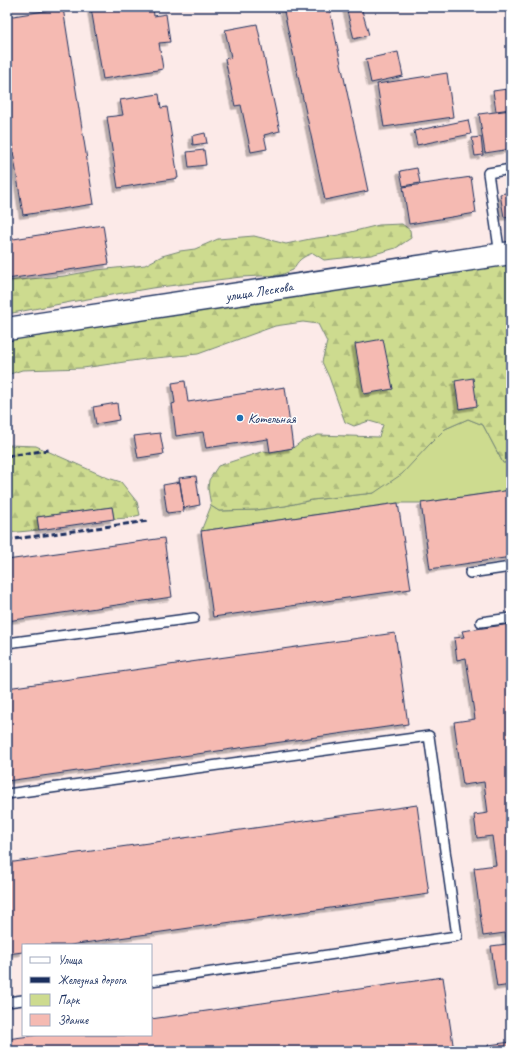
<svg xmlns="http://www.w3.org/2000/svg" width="518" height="1058" font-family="Caveat,sans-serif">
<defs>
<pattern id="forest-firs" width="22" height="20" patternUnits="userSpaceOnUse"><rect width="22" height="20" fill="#cddb8f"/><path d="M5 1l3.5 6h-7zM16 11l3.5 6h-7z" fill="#afbc7e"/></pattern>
<filter id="shadow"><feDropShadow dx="-3.5" dy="3.5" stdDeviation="0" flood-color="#0004"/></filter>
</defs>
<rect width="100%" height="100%" fill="#fceae8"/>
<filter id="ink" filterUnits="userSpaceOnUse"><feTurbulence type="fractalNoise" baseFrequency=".025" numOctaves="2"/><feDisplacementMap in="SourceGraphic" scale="8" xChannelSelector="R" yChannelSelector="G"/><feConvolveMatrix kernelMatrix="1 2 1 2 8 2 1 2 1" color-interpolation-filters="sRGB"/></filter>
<g filter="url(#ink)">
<path fill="#cddb8f" stroke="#748576" d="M 468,419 L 483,425 L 503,463 L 511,462 L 511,490 L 421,503 L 398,503 L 201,531 L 211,506 L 219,511 L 256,510 L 285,506 L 312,500 L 374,493 L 428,446 L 445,429 Z"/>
<path fill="url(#forest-firs)" stroke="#748576" d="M 402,224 L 410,230 L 411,238 L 396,248 L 371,255 L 324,260 L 313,253 C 302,257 298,260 293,270 L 281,275 L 241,277 L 152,288 L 76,301 L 7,314 L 7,281 L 64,276 L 97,270 L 145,265 L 162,256 L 180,251 L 195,249 L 218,239 L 254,236 L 286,244 L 310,239 L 339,235 L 379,225 Z
M 511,260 L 511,462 L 503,463 L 483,425 L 468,419 L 445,429 L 428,446 L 402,474 L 374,493 L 312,500 L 285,506 L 256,510 L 219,511 L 211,506 L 208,488 L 209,480 L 218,466 L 264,451 L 270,452 L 293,448 L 302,441 L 318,435 L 379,437 L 383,425 L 369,421 L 354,426 L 345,422 L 329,377 L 322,362 L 327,342 L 318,324 L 303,322 L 275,326 L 198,354 L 145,359 L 83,368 L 22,370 L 7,375 L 7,336 Z
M 7,445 L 36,446 L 108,478 L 121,482 L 137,502 L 140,515 L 127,518 L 114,519 L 112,507 L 37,517 L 39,530 L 7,533 Z"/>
<path fill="#f5bab2" stroke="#1b2f5e" filter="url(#shadow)" d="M 101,7 L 153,7 L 154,16 L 166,14 L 170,42 L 159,43 L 163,69 L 103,79 L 91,8 Z
M 283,7 L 329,7 L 368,191 L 325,200 Z
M 346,7 L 361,7 L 369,35 L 354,39 Z
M 63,8 L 94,204 L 23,215 L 7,113 L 7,17 Z
M 257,24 L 280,131 L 264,135 L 267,149 L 251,152 L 241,105 L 235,106 L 225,59 L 231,57 L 225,30 Z
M 398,52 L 403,76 L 371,83 L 366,59 Z
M 447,73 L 453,117 L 384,127 L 377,84 Z
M 507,89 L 511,109 L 496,111 L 493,91 Z
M 159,94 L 161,108 L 167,107 L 178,178 L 118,188 L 107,117 L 123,115 L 120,100 Z
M 511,110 L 511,149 L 485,153 L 479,114 Z
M 468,120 L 471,134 L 417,145 L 414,131 Z
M 205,133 L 207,143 L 193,145 L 192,136 Z
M 481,137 L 483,155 L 475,156 L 472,138 Z
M 204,150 L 206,165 L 189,167 L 187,152 Z
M 417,168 L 420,183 L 403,186 L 400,171 Z
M 471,177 L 476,213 L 409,224 L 403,187 Z
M 511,192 L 511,216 L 504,217 L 500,194 Z
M 103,225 L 109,264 L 7,279 L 7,240 Z
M 383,339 L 393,389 L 364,394 L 355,344 Z
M 473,378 L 477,406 L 459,409 L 455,381 Z
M 185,381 L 188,402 L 285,387 L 293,448 L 270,452 L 268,439 L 206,448 L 203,432 L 176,436 L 172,404 L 175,403 L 172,383 Z
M 117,403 L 119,420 L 96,424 L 93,407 Z
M 160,433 L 164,454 L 138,458 L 134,436 Z
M 196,476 L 200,505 L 184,508 L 179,478 Z
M 180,482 L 184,511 L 167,513 L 163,485 Z
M 511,490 L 511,557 L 430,569 L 421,503 Z
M 398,503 L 411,589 L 213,617 L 201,531 Z
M 112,507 L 114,519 L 39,530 L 37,517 Z
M 164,538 L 172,597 L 7,621 L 7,560 Z
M 511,624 L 511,985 L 497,987 L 491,946 L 507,944 L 505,933 L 483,936 L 474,868 L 496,865 L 492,836 L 477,838 L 474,815 L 488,813 L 484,782 L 463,785 L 454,722 L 475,719 L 466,658 L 457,660 L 454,638 L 464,637 L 462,631 Z
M 395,633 L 408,724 L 7,781 L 7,688 Z
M 417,805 L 429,894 L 70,945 L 23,945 L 23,952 L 7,954 L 7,863 Z
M 443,977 L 454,1051 L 7,1051 L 7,1039 L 38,1035 L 151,1035 L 151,1019 Z
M 511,1042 L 511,1051 L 489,1051 L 488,1045 Z"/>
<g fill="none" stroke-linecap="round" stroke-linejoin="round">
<g stroke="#1b2f5e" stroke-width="12">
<path id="service" d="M 500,255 L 488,173 L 511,169
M 470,573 L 511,567
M 481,622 L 511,618
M 7,643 L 194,618
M 7,794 L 429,736 L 457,936 L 151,981
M 7,1002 L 23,1000"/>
</g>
<g stroke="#1b2f5e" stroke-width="25">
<path id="secondary" d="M 7,329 L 511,253"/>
</g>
<use href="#service" stroke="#fff" stroke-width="9"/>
<use href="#secondary" stroke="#fff" stroke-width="22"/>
<path stroke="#1b2f5e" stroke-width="3" stroke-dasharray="6 3" stroke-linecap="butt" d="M 7,456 L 49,450
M 7,540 L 148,521"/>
</g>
</g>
<circle fill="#1f6fb2" stroke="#fff" stroke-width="1.5" cx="240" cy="418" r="4"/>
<g text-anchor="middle" stroke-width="3" stroke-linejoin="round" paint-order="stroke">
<g font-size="14" fill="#1b2f5e" stroke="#fff">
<text transform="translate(259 291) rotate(-9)" y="5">улица Лескова</text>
</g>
<g font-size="14" fill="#1b2f5e" stroke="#fff" text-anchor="start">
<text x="248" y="423">Котельная</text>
</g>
</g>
<rect width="518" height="1058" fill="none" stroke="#fff" stroke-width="24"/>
<rect x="12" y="12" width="494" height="1034" fill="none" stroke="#1b2f5e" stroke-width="1.5" filter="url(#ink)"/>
<rect x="22" y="944" width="130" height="92" fill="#ffffff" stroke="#a4acbf"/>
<rect x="30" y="957" width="20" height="6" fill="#ffffff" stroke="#a4acbf"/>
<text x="58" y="964" font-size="12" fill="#1b2f5e">Улица</text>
<rect x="30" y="977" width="20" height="6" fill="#1b2f5e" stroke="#a4acbf"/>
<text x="58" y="984" font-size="12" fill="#1b2f5e">Железная дорога</text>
<rect x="30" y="994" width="20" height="12" fill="#cddb8f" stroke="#a4acbf"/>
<text x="58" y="1004" font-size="12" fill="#1b2f5e">Парк</text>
<rect x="30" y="1014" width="20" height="12" fill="#f5bab2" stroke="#a4acbf"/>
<text x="58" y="1024" font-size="12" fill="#1b2f5e">Здание</text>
</svg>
